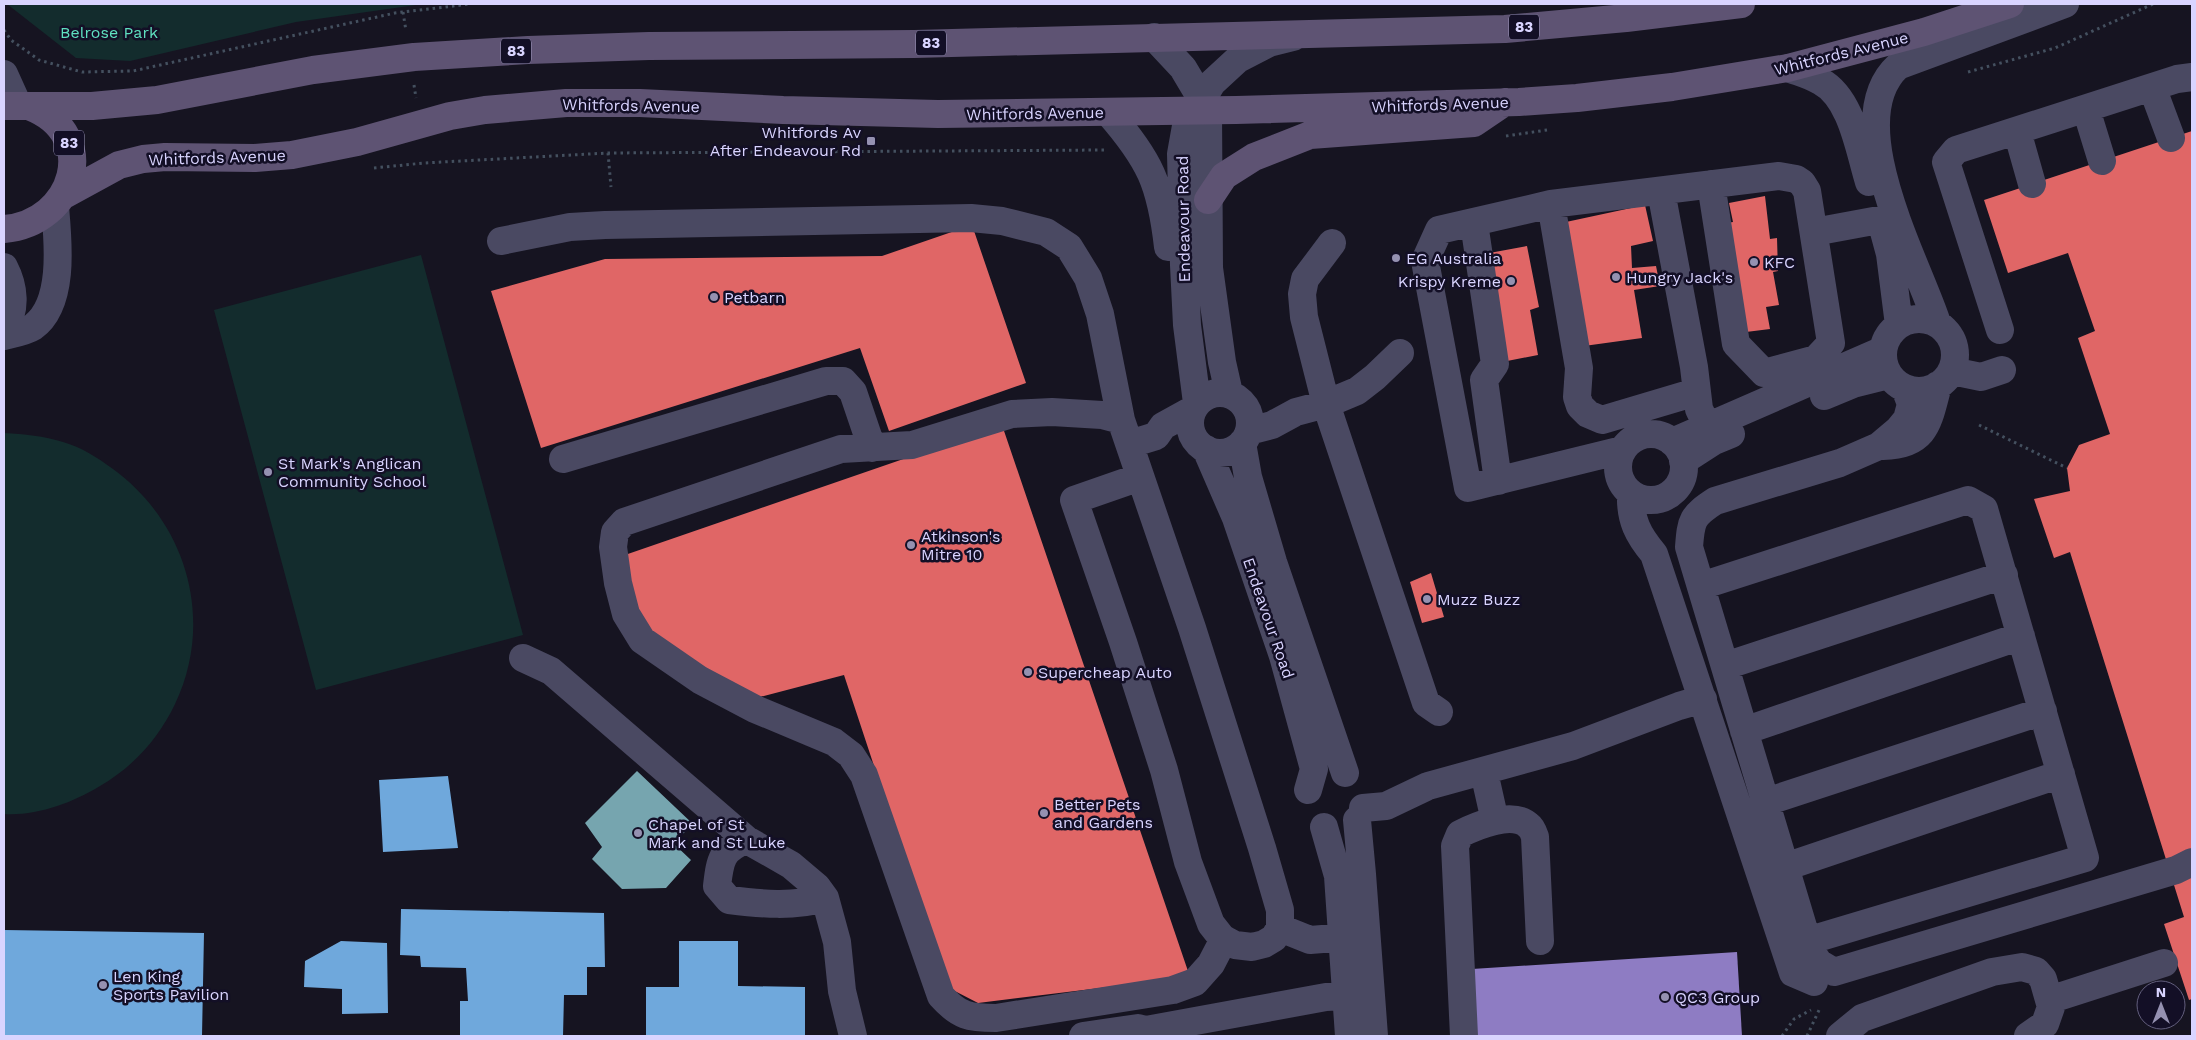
<svg xmlns="http://www.w3.org/2000/svg" width="2196" height="1040" font-family="'Work Sans',sans-serif">
<rect width="100%" height="100%" fill="#161421"/>
<path fill="#132c2d" d="M 7,4 L 423,4 L 296,22 L 130,61 L 76,58 Z
M 421,255 L 523,635 L 316,690 L 214,310 Z
M 4,433 C 24,434 44,436 63,442 C 81,447 98,458 113,469 C 187,523 215,620 175,704 C 159,738 133,767 100,786 C 72,803 37,816 4,814 Z"/>
<path fill="#e06666" d="M 2192,131 L 2192,999 L 2189,1000 L 2164,924 L 2184,917 L 2070,552 L 2054,558 L 2034,499 L 2070,491 L 2067,468 L 2079,445 L 2110,434 L 2078,338 L 2095,331 L 2068,253 L 2008,273 L 1984,200 Z
M 1765,196 L 1770,239 L 1777,238 L 1778,271 L 1773,272 L 1779,305 L 1766,307 L 1770,329 L 1746,332 L 1726,223 L 1733,222 L 1729,203 Z
M 1645,205 L 1653,241 L 1631,246 L 1632,268 L 1656,266 L 1660,286 L 1634,290 L 1642,338 L 1584,346 L 1566,222 Z
M 972,225 L 1026,383 L 889,431 L 860,348 L 541,448 L 491,291 L 605,259 L 882,256 Z
M 1527,246 L 1539,307 L 1530,310 L 1538,355 L 1502,362 L 1484,254 Z
M 1002,425 L 1190,977 L 978,1003 L 947,987 L 844,675 L 752,699 L 646,633 L 622,556 Z
M 1431,573 L 1444,617 L 1422,623 L 1410,582 Z"/>
<path fill="#8e7cc3" d="M 1737,952 L 1742,1036 L 1477,1036 L 1472,969 Z"/>
<path fill="#6fa8dc" d="M 448,776 L 458,848 L 383,852 L 379,780 Z
M 401,909 L 604,913 L 605,967 L 587,967 L 587,995 L 564,995 L 563,1036 L 460,1036 L 460,1001 L 468,1001 L 466,968 L 421,967 L 420,956 L 400,955 Z
M 4,930 L 204,933 L 202,1036 L 4,1036 Z
M 341,941 L 387,943 L 388,1013 L 342,1014 L 342,989 L 304,987 L 305,961 Z
M 679,941 L 738,941 L 738,986 L 805,987 L 805,1036 L 646,1036 L 646,987 L 679,987 Z"/>
<path fill="#76a5af" d="M 637,771 L 694,825 L 672,842 L 691,860 L 666,888 L 622,889 L 592,859 L 602,847 L 585,823 Z"/>
<g fill="none" stroke-linecap="round" stroke-linejoin="round">
<path stroke="#44505f" stroke-width="3" stroke-dasharray="2.5 4" stroke-linecap="butt" d="M 403,12 L 406,31
M 4,30 L 11,40 L 39,60 L 82,72 L 133,71 L 395,13 L 470,4
M 1968,72 L 2055,48 L 2153,4
M 414,85 L 416,98
M 1506,136 L 1547,130
M 608,153 L 611,187
M 374,168 L 424,163 L 608,153 L 1105,150
M 1979,425 L 2067,468
M 1782,1036 L 1794,1019 L 1811,1010
M 1807,1036 L 1820,1008"/>
<path stroke="#4a4962" stroke-width="28" d="M 1154,37 L 1183,68 L 1208,110 L 1209,268 L 1222,362 L 1229,393
M 1788,68 C 1798,72 1810,75 1820,81 C 1852,98 1859,150 1869,182
M 4,74 L 18,105
M 2152,87 L 2171,138
M 2086,109 L 2102,161
M 1108,112 C 1150,160 1161,184 1168,247
M 2017,131 L 2032,184
M 1661,191 L 1694,367 L 1699,409 L 1714,441
M 1551,204 L 1579,368 L 1577,397 L 1580,406 L 1588,414 L 1602,420 L 1696,392
M 1474,223 L 1495,364 L 1484,380 L 1498,481
M 1883,228 L 1890,254 L 1899,325
M 1814,232 L 1895,217
M 501,241 L 570,227 L 605,225 L 971,218 L 1002,221 L 1046,232 L 1069,247 L 1088,278 L 1100,314 L 1121,420 L 1192,628 L 1262,848 L 1280,910 L 1280,928 L 1274,938 L 1264,944 L 1252,947 L 1235,945 L 1222,938 L 1211,924 L 1188,862 L 1164,770 L 1123,642 L 1074,500 L 1140,477
M 1332,243 L 1305,279 L 1302,294 L 1304,317 L 1326,404 L 1426,703 L 1439,712
M 4,267 C 14,286 17,310 4,328
M1883 355a36 36 0 1 1 72 0a36 36 0 1 1-72 0Z
M 1937,323 C 1917,261 1838,121 1898,66 L 2065,4
M 2000,330 L 1946,162 L 1956,150 L 2177,79 L 2192,77
M 4,336 C 13,334 25,332 33,327 C 65,304 58,241 55,207
M 1952,371 L 1981,377 L 2002,370
M 1905,388 L 1911,404 L 1907,419 L 1898,430 L 1879,446 L 1840,463 L 1715,501 C 1692,516 1691,520 1689,547 L 1810,950 L 1819,963 L 1834,972 L 2176,870 L 2192,862
M1190 423a30 30 0 1 1 60 0a30 30 0 1 1-60 0Z
M 1824,396 L 1853,384 L 1889,375
M 1197,403 L 1187,325 L 1184,265 L 1181,154 L 1186,126 L 1212,83 L 1238,59 L 1269,43 L 1293,37
M 1121,420 L 1102,415 L 1052,412 L 1012,414 L 912,445 L 841,449 L 624,522 L 615,532 L 613,547 L 618,583 L 626,614 L 642,640 L 700,680 L 755,709 L 834,742 L 851,755 L 864,775 L 941,996 C 959,1016 969,1018 996,1018 L 1173,990 L 1195,982 L 1211,964 L 1224,939
M 1249,431 L 1272,425 L 1296,412 L 1326,404 L 1357,391 L 1375,377 L 1400,353
M1618 467a33 33 0 1 1 66 0a33 33 0 1 1-66 0Z
M 1672,442 L 1883,350
M 1242,443 L 1248,477 L 1273,562 L 1345,773
M 1130,444 L 1156,436 L 1163,426 L 1192,410
M 1883,446 C 1927,445 1928,422 1938,385
M 1206,449 L 1236,518 L 1283,656 L 1314,769 L 1308,790
M 1622,450 L 1468,488 L 1425,261 L 1439,230 L 1551,204 L 1779,176 L 1796,179 L 1802,183 L 1807,191 L 1831,343 L 1816,359 L 1764,373 L 1736,344 L 1711,184
M 563,459 L 826,381 L 843,381 L 853,392 L 872,448
M 1683,461 L 1714,441 L 1731,434
M 1631,494 C 1630,520 1638,535 1654,554 L 1793,973 L 1814,982
M 1701,586 L 1968,500 L 1984,509 L 2085,858 L 1807,941
M 523,658 L 551,671 L 747,840 L 791,865 L 817,887 L 825,898 L 837,942 L 842,991 L 853,1036
M 1725,666 L 2004,575
M 1744,731 L 2021,636
M 1484,772 L 1495,821
M 1766,802 L 2043,711
M 1363,808 L 1386,806 L 1428,786 L 1573,746 L 1679,706 L 1703,699
M 1357,820 L 1362,874 L 1374,1036
M 1324,827 L 1338,876 L 1349,1036
M 747,840 C 721,849 720,861 717,886 L 729,900 C 761,904 794,907 825,898
M 1785,867 L 2061,774
M 1280,928 L 1310,940 L 1360,936
M 2049,1000 L 2164,963
M 1083,1036 L 1138,1028 L 1146,1030 L 1326,997 L 1347,996
M 1464,1036 L 1455,846 L 1460,834 C 1476,826 1513,810 1529,826 C 1532,828 1534,834 1535,837 L 1540,941
M 1840,1036 L 1862,1018 L 1992,972 L 2022,967 L 2036,971 L 2043,979 L 2051,1007 L 2045,1024 L 2028,1036"/>
<path stroke="#5e5373" stroke-width="28" d="M 4,106 L 92,106 L 157,100 L 313,70 L 414,57 L 528,50 L 649,46 L 914,44 L 1505,29 L 1626,18 L 1741,4
M 64,195 L 119,165 L 143,159 L 165,157 L 255,158 L 292,155 L 357,142 L 450,116 L 485,110 L 566,103 L 640,103 L 783,110 L 938,114 L 1236,110 L 1519,102 L 1577,98 L 1672,87 L 1788,68 L 1924,32 L 2010,4
M 1208,200 L 1224,176 L 1254,157 L 1310,135 L 1474,123 L 1505,102
M 4,229 C 75,223 101,135 31,107"/>
</g>
<g fill="#9591b1" stroke="#130f26" stroke-width="2">
<rect x="866" y="136" width="10" height="10" rx="2.5"/>
<circle cx="1396" cy="258" r="5"/>
<circle cx="1754" cy="262" r="5"/>
<circle cx="1616" cy="277" r="5"/>
<circle cx="1511" cy="281" r="5"/>
<circle cx="714" cy="297" r="5"/>
<circle cx="268" cy="472" r="5"/>
<circle cx="911" cy="545" r="5"/>
<circle cx="1427" cy="599" r="5"/>
<circle cx="1028" cy="672" r="5"/>
<circle cx="1044" cy="813" r="5"/>
<circle cx="638" cy="833" r="5"/>
<circle cx="103" cy="985" r="5"/>
<circle cx="1665" cy="997" r="5"/>
</g>
<g text-anchor="middle" stroke-width="5" stroke-linejoin="round" paint-order="stroke">
<g fill="#130f26" stroke="#9e99be" stroke-width="1">
<rect x="1509" y="14.5" width="30" height="25" rx="4"/>
<rect x="916" y="30.5" width="30" height="25" rx="4"/>
<rect x="501" y="38.5" width="30" height="25" rx="4"/>
<rect x="54" y="130.5" width="30" height="25" rx="4"/>
</g>
<g font-size="15" font-weight="bold" fill="#d9d4ff">
<text x="1524" y="32">83</text>
<text x="931" y="48">83</text>
<text x="516" y="56">83</text>
<text x="69" y="148">83</text>
</g>
<g font-size="16" fill="#5fe0c0" stroke="#130f26">
<text x="109" y="38">Belrose Park</text>
</g>
<g font-size="16" fill="#d9d4ff" stroke="#130f26">
<text transform="translate(1841 53) rotate(-14)" y="6">Whitfords Avenue</text>
<text transform="translate(1440 104) rotate(-2)" y="6">Whitfords Avenue</text>
<text transform="translate(631 105) rotate(1)" y="6">Whitfords Avenue</text>
<text transform="translate(1035 113) rotate(-1)" y="6">Whitfords Avenue</text>
<text transform="translate(217 157) rotate(-2)" y="6">Whitfords Avenue</text>
<text transform="translate(1183 219) rotate(-91)" y="6">Endeavour Road</text>
<text transform="translate(1269 618) rotate(71)" y="6">Endeavour Road</text>
</g>
<g font-size="16" fill="#d9d4ff" stroke="#130f26" text-anchor="start">
<text x="861" y="138" text-anchor="end">Whitfords Av<tspan x="861" dy="18">After Endeavour Rd</tspan></text>
<text x="1406" y="264">EG Australia</text>
<text x="1764" y="268">KFC</text>
<text x="1626" y="283">Hungry Jack's</text>
<text x="1501" y="287" text-anchor="end">Krispy Kreme</text>
<text x="724" y="303">Petbarn</text>
<text x="278" y="469">St Mark's Anglican<tspan x="278" dy="18">Community School</tspan></text>
<text x="921" y="542">Atkinson's<tspan x="921" dy="18">Mitre 10</tspan></text>
<text x="1437" y="605">Muzz Buzz</text>
<text x="1038" y="678">Supercheap Auto</text>
<text x="1054" y="810">Better Pets<tspan x="1054" dy="18">and Gardens</tspan></text>
<text x="648" y="830">Chapel of St<tspan x="648" dy="18">Mark and St Luke</tspan></text>
<text x="113" y="982">Len King<tspan x="113" dy="18">Sports Pavilion</tspan></text>
<text x="1675" y="1003">QC3 Group</text>
</g>
</g>
<rect width="2196" height="1040" fill="none" stroke="#d9d4ff" stroke-width="10"/>
<g transform="translate(2161 1005)"><circle r="24" fill="#130f26" stroke="#625e7d"/>
<path d="M0-4L9 19L0 12L-9 19Z" fill="#9591b1"/>
<text y="-8" font-size="14" font-weight="bold" text-anchor="middle" fill="#d9d4ff">N</text>
</g>
</svg>
